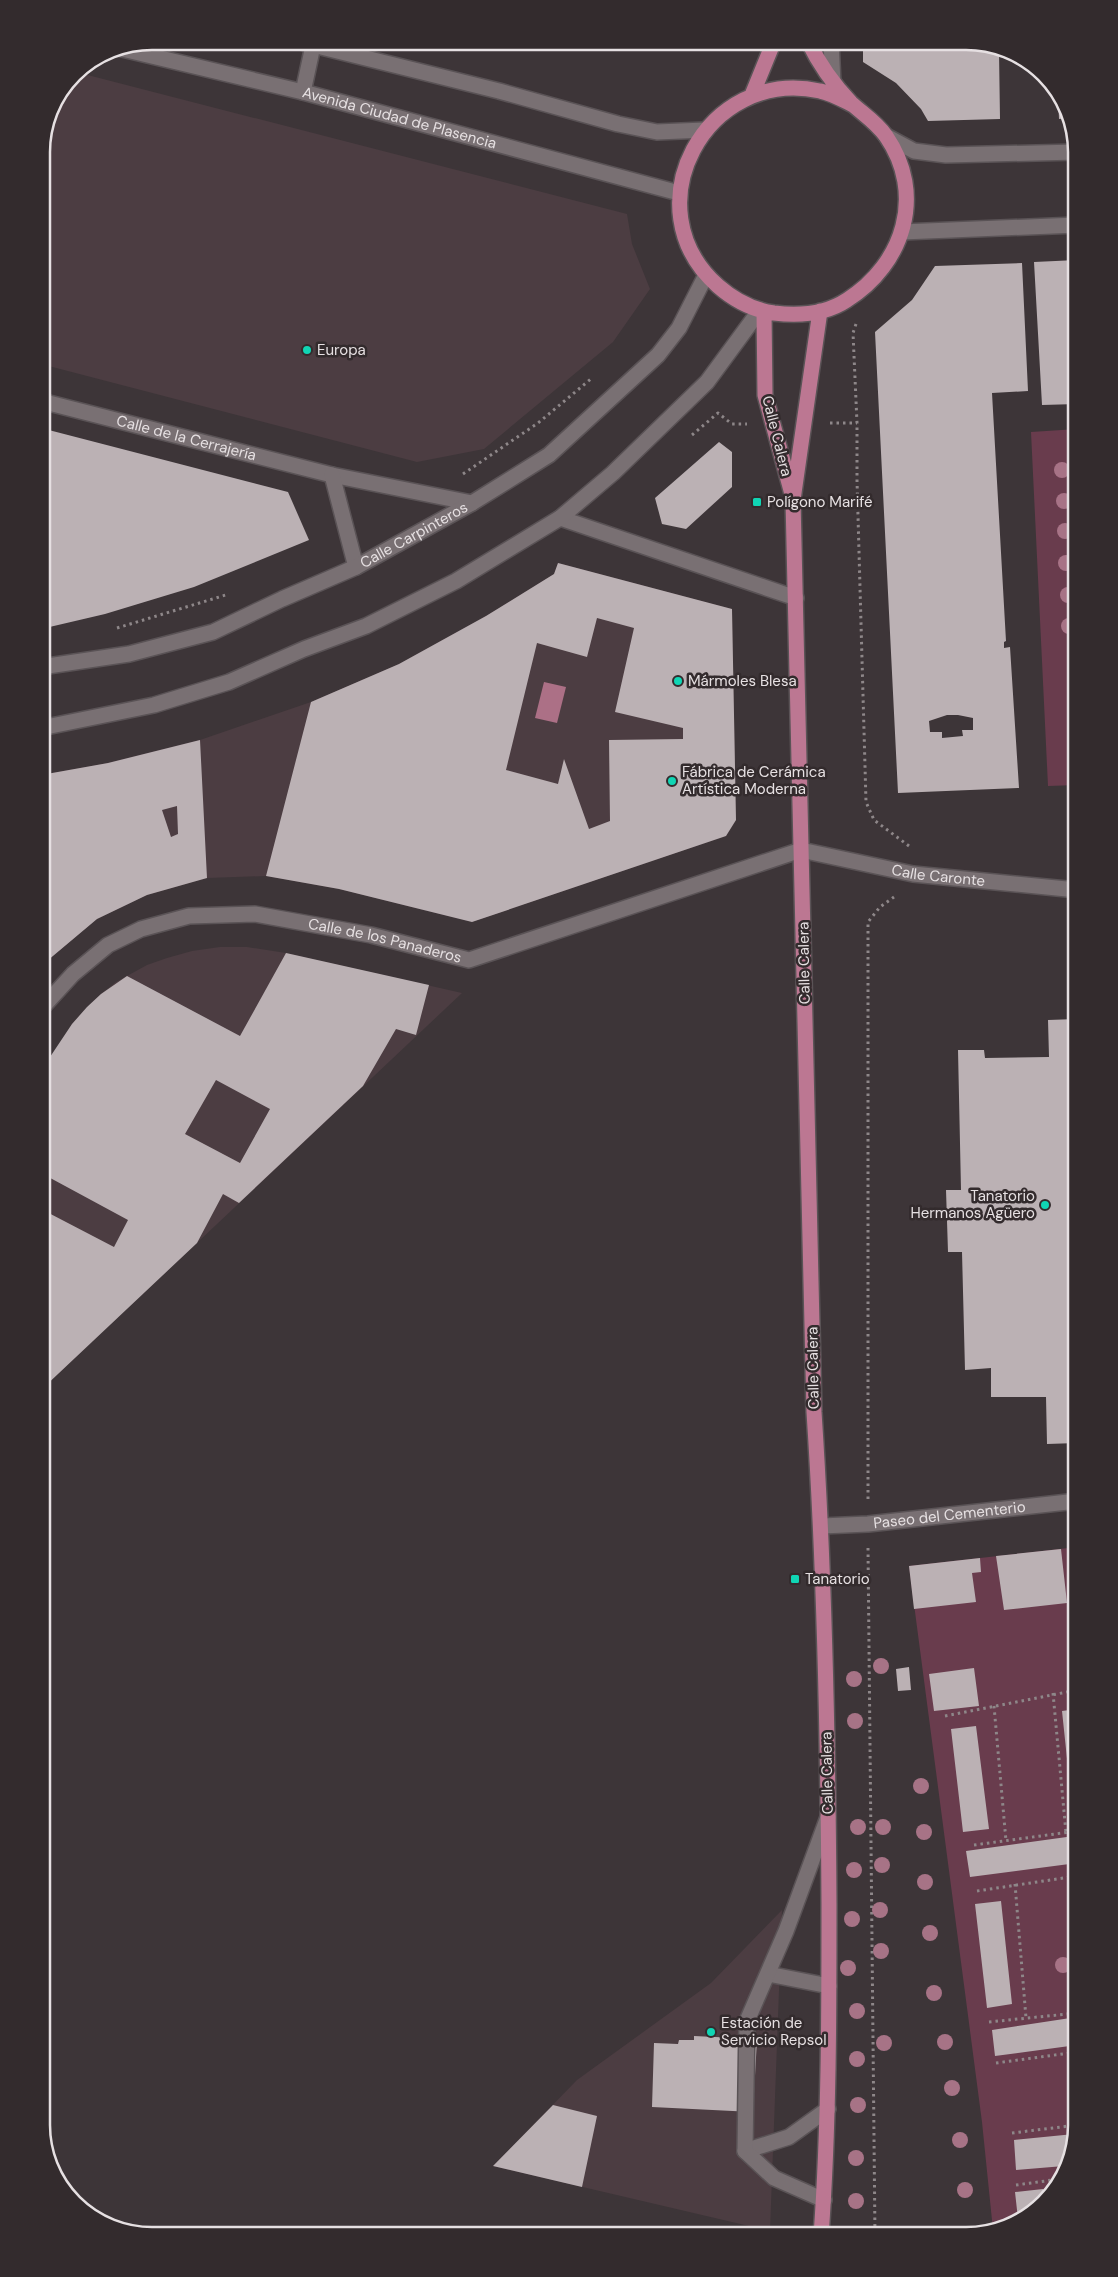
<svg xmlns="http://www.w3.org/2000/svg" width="1118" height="2277" font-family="'DM Sans',sans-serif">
<rect width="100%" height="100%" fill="#3d3538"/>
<path fill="#4c3d42" d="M 76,72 L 627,214 L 632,244 L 650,289 L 613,342 L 484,449 L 417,462 L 41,364 L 41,145 L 53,103 Z
M 558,563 L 732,609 L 736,820 L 726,836 L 472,922 L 339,889 L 266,876 L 207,878 L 147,895 L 97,919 L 41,966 L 41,775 L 108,763 L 200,740 L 311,702 L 399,664 L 486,616 L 554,574 Z
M 220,947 L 247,947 L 286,953 L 462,993 L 41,1390 L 41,1072 L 72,1024 L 101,994 L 116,982 L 147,965 L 167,958 L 192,951 Z
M 782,1910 L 770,2231 L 493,2166 L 577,2080 L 711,1983 Z"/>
<path fill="#693c4d" d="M 1077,429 L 1077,785 L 1048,786 L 1031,432 Z
M 1077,1547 L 1077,2125 L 1058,2187 L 1008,2227 L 993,2230 L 982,2122 L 909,1566 Z"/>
<path fill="#ac7086" d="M 544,682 L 566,687 L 557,723 L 535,718 Z"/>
<path fill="#bbb1b4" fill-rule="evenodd" d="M 863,41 L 974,42 L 999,51 L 1000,119 L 928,121 L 921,109 L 896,83 L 863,62 Z
M 1058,96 L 1068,110 L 1070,118 L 1059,119 Z
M 1077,260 L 1077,404 L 1042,405 L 1034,262 Z
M 1022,263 L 1028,391 L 992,393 L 1006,641 L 1004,642 L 1004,648 L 1010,647 L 1019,788 L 898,793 L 875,332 L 912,300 L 935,266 ZM 947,715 L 958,715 L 973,718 L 973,730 L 962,730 L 963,736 L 942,738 L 942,732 L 930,732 L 929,721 Z
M 41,428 L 288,492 L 309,540 L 194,587 L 105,614 L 41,629 Z
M 719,442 L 732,452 L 732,487 L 686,529 L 662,524 L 655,498 Z
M 558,563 L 732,609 L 736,820 L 726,836 L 472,922 L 339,889 L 266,876 L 311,702 L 399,664 L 486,616 L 554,574 ZM 597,618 L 634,628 L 615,712 L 683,728 L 683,739 L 609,740 L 610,821 L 589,829 L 564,759 L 558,784 L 506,770 L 537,643 L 587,657 Z
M 200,740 L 207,878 L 147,895 L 97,919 L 47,961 L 41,949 L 41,775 L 108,763 ZM 177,806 L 178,834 L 171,837 L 162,810 Z
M 286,953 L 429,985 L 416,1035 L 396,1029 L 363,1086 L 239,1203 L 223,1194 L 197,1243 L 41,1390 L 41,1209 L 114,1247 L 128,1220 L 41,1173 L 41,1072 L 48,1060 L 72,1024 L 87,1007 L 101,994 L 127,976 L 240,1036 ZM 216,1080 L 270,1109 L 240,1163 L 185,1134 Z
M 1077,1019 L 1077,1443 L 1047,1444 L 1046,1397 L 991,1397 L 991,1368 L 965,1370 L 962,1252 L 948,1252 L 946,1190 L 961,1190 L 958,1050 L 984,1050 L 985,1058 L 1049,1057 L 1048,1020 Z
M 1061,1549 L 1067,1603 L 1004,1610 L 996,1556 Z
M 980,1558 L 981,1572 L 972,1573 L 976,1602 L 914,1609 L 909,1566 Z
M 909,1667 L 911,1690 L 898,1691 L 896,1669 Z
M 974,1668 L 979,1706 L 934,1711 L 929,1674 Z
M 1077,1709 L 1077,1825 L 1074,1825 L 1062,1711 Z
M 976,1726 L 989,1829 L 963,1832 L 951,1729 Z
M 1074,1836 L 1077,1863 L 970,1877 L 966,1851 Z
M 1001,1901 L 1012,2004 L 987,2008 L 975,1904 Z
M 1077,2017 L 1077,2045 L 995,2056 L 992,2030 Z
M 694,2036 L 757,2039 L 753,2112 L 652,2107 L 654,2043 L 678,2044 L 679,2040 L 694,2040 Z
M 553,2105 L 597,2116 L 582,2187 L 493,2166 Z
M 1074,2134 L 1064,2166 L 1016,2170 L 1014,2140 Z
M 1043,2189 L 1044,2198 L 1018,2219 L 1015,2192 Z"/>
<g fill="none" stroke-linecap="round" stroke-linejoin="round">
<g stroke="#5a5356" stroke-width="18">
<g id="minor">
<path d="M 297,41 L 499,91 L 618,124 L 657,132 L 705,130"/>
<path d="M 831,41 L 833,84"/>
<path id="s1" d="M 118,48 L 303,92 L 679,193"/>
<path d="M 303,92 L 314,41"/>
<path d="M 886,136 L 914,151 L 946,155 L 1077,152"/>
<path d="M 902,232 L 1077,225"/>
<path id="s2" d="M 41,401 L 332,475 L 472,503"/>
<path d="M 332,475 L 356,567"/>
<path d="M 560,518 L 796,598"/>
<path id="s3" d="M 41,667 L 129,654 L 213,632 L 282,599 L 356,567 L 472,503 L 549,455 L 658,355 L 679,328 L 706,275"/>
<path d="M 41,728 L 154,705 L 229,682 L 304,649 L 366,626 L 456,581 L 560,518 L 613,473 L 707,382 L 760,310"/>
<path id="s4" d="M 41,1009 L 73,974 L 108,945 L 141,929 L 189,916 L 255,914 L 371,935 L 469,960 L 801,850 L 913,874 L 1077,890"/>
<path id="s5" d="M 822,1526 L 868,1524 L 1077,1501"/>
<path d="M 768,1974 L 829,1986"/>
<path d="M 745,2151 L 789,2137 L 828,2109"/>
<path d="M 824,2200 L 774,2178 L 745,2151 L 747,2021 L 786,1931 L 828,1817"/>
</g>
</g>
<g stroke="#5a5356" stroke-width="18">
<path id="major" d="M 808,41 C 819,64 834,85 851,103 C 863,114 876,122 886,136 C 926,194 904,264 847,300 C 826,314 799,316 774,313 C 753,310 734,300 718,286 C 630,208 706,66 820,91 C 831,93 843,100 853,105
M 752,95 L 774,41
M 820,311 L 793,500 L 814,1412 C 825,1576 828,1740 829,1904 C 829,2015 829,2125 821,2236
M 764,312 L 765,395 L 792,494"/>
</g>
<path stroke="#8e8789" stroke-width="3" stroke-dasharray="2.5 4" stroke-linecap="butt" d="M 856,324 L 853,333 L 857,423 L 857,480 L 866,802 L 874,820 L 909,846
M 830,423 L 857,423
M 692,435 L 718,413 L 732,424 L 747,424
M 463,474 L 538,423 L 592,378
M 117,628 L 229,594
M 868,1499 L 868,922 L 880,907 L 894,897
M 868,1548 L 875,2236
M 1053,1693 L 1066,1833
M 994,1706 L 1006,1841
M 945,1716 L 1077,1690
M 974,1845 L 1077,1831
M 1074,1876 L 1077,1908
M 1015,1884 L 1026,2018
M 977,1891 L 1077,1876
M 989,2022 L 1077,2013
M 996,2063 L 1077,2052
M 1012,2133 L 1077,2125
M 1053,2180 L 1054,2190
M 1016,2185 L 1060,2179"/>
<use href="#minor" stroke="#797073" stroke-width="15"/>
<use href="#major" stroke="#bc7792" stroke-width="15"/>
</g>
<g fill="#a77386">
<circle cx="1062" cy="470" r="8"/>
<circle cx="1064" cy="501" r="8"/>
<circle cx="1065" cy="531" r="8"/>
<circle cx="1066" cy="563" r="8"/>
<circle cx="1068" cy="595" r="8"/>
<circle cx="1069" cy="626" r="8"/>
<circle cx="881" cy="1666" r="8"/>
<circle cx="854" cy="1679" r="8"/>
<circle cx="855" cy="1721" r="8"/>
<circle cx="921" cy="1786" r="8"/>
<circle cx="858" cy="1827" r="8"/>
<circle cx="883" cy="1827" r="8"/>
<circle cx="924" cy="1832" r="8"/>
<circle cx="882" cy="1865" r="8"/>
<circle cx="854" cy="1870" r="8"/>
<circle cx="925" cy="1882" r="8"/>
<circle cx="880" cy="1910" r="8"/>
<circle cx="852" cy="1919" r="8"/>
<circle cx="930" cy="1933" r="8"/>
<circle cx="881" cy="1951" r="8"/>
<circle cx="1063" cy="1965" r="8"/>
<circle cx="848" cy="1968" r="8"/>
<circle cx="934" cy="1993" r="8"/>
<circle cx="857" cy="2011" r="8"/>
<circle cx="945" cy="2042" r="8"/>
<circle cx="884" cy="2043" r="8"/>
<circle cx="857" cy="2059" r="8"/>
<circle cx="952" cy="2088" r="8"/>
<circle cx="858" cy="2105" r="8"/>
<circle cx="960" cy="2140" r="8"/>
<circle cx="856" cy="2158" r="8"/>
<circle cx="965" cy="2190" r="8"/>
<circle cx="856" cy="2201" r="8"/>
</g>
<g fill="#10d5b4" stroke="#332b2d" stroke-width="2">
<circle cx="307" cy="350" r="5"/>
<rect x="752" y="497" width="10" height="10" rx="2.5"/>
<circle cx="678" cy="681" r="5"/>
<circle cx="672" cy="781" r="5"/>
<circle cx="1045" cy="1205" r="5"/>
<rect x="790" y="1574" width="10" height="10" rx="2.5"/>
<circle cx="711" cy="2032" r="5"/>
</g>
<g text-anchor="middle" stroke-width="5" stroke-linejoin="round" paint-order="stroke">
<g font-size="15" fill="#e6e0e2" stroke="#332b2d">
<text dy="5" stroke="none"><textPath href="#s1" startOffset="290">Avenida Ciudad de Plasencia</textPath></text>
<text transform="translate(777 436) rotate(76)" y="5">Calle Calera</text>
<text dy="5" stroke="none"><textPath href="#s2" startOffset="150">Calle de la Cerrajería</textPath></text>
<text dy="5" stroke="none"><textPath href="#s3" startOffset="399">Calle Carpinteros</textPath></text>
<text dy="5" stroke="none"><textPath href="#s4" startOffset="954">Calle Caronte</textPath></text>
<text dy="5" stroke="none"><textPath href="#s4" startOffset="378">Calle de los Panaderos</textPath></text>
<text transform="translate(804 963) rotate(-91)" y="5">Calle Calera</text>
<text transform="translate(813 1368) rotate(-91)" y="5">Calle Calera</text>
<text dy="5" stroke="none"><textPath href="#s5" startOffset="128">Paseo del Cementerio</textPath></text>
<text transform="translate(827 1773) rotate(-91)" y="5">Calle Calera</text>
</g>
<g font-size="15" fill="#e6e0e2" stroke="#332b2d" text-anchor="start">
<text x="317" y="355">Europa</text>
<text x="767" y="507">Polígono Marifé</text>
<text x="688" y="686">Mármoles Blesa</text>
<text x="682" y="777">Fábrica de Cerámica<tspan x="682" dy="17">Artística Moderna</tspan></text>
<text x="1035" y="1201" text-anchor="end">Tanatorio<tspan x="1035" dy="17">Hermanos Agüero</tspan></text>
<text x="805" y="1584">Tanatorio</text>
<text x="721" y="2028">Estación de<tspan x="721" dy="17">Servicio Repsol</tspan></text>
</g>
</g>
<path d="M0 0H1118V2277H0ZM152 50H966A102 102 0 0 1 1068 152V2125A102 102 0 0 1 966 2227H152A102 102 0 0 1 50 2125V152A102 102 0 0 1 152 50Z" fill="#332b2d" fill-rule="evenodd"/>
<path fill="none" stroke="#e6e0e2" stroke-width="2.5" d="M152 50H966A102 102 0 0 1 1068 152V2125A102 102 0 0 1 966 2227H152A102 102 0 0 1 50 2125V152A102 102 0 0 1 152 50Z"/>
</svg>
